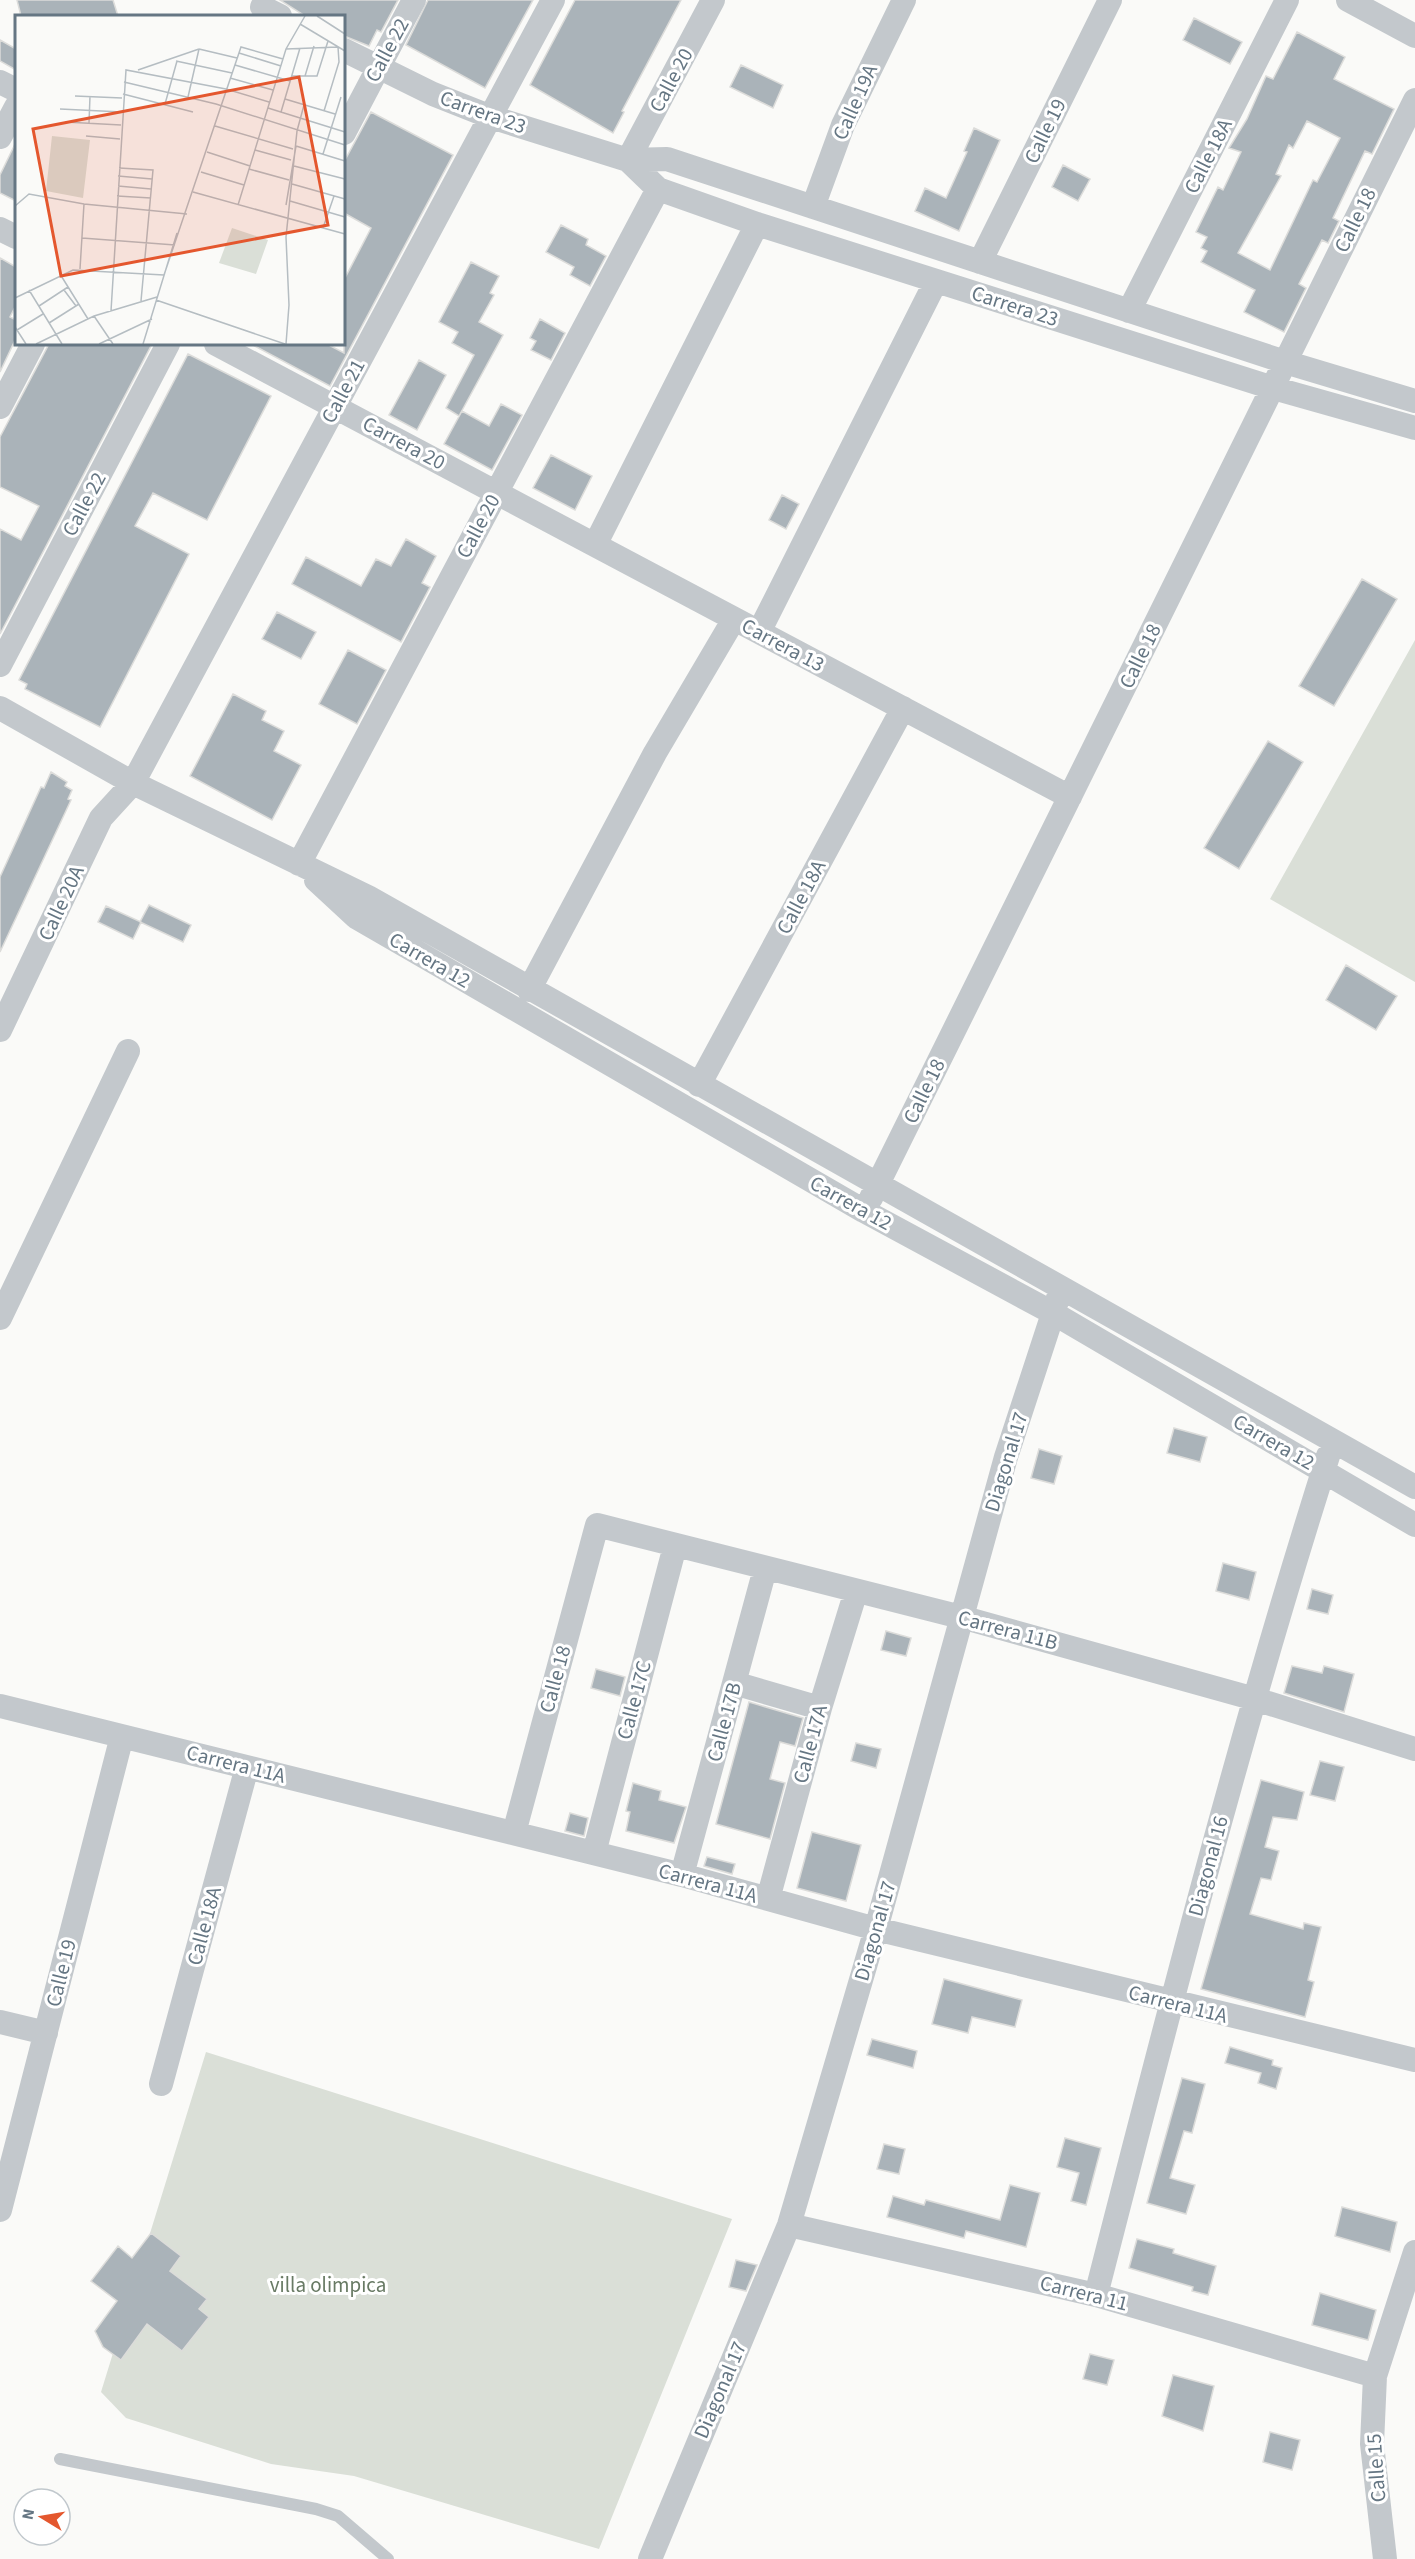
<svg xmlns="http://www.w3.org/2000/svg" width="1415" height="2559" font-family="'Source Sans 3',sans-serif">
<rect width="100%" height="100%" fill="#fafaf8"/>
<path fill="#dadfd7" d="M 1415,640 L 1415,982 L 1270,899 Z
M 206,2052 L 732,2219 L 599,2549 L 354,2476 L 271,2464 L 126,2418 L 101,2392 Z"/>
<path fill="#aab3b9" stroke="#dcdcda" stroke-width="1.5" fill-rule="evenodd" d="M 17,0 L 113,0 L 118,16 L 21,16 Z
M 280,0 L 398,0 L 381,32 L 377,30 L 369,46 L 344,36 L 344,16 L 305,16 Z
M 428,0 L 533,0 L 485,88 L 406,45 Z
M 575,0 L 681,0 L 622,111 L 624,112 L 613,133 L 530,85 Z
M 1194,18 L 1242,42 L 1230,64 L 1183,40 Z
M 1297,32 L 1345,57 L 1334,79 L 1394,109 L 1372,154 L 1365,151 L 1333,218 L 1339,221 L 1328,243 L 1322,240 L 1299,284 L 1306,288 L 1284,332 L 1244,312 L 1255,290 L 1201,262 L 1207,251 L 1201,248 L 1207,237 L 1196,232 L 1218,187 L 1223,190 L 1241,152 L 1229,148 L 1247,119 L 1266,76 L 1273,79 ZM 1307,121 L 1340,138 L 1317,182 L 1313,180 L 1270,270 L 1238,253 L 1281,176 L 1276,174 L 1289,145 L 1293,148 Z
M 0,40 L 16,49 L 16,70 L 0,61 Z
M 741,65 L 783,85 L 773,108 L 730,87 Z
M 371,112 L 453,155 L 330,386 L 251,344 L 327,344 L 344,353 L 344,280 L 371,228 L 344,213 L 344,162 Z
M 974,128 L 1000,140 L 959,231 L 915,211 L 925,188 L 946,198 L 967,152 L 964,151 Z
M 16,142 L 16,201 L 0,193 L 0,175 Z
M 1063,165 L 1090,179 L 1078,201 L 1052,187 Z
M 561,225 L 588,239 L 586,245 L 606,256 L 590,286 L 570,275 L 574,267 L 546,252 Z
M 0,258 L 16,267 L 16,305 L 10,317 L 16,320 L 16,338 L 0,372 Z
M 471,262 L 499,276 L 490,293 L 494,295 L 479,322 L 503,335 L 459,416 L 446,408 L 474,355 L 452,343 L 458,332 L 439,322 Z
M 540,319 L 565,333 L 551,360 L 531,350 L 536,341 L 530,338 Z
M 49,344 L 152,344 L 0,634 L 0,529 L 21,540 L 39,506 L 0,487 L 0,437 Z
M 188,354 L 271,396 L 207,520 L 153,493 L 135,526 L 189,554 L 100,727 L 25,689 L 27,684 L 19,680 Z
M 419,360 L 446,375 L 417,430 L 389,415 Z
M 501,404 L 522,415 L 492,470 L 444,444 L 462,411 L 489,426 Z
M 551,455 L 592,476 L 575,510 L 533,488 Z
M 782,495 L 799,504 L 786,529 L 769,520 Z
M 406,539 L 436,556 L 422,583 L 430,587 L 401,642 L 292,584 L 306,557 L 361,586 L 376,559 L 391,566 Z
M 1362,579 L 1397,599 L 1334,706 L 1299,686 Z
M 277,612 L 316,632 L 301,659 L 262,639 Z
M 348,650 L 386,670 L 357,724 L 319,704 Z
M 233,694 L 266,711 L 262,720 L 284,731 L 274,751 L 301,765 L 272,820 L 190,776 Z
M 1268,741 L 1303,762 L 1239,869 L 1204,848 Z
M 51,772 L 67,782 L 65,786 L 72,790 L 68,799 L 71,800 L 0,952 L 0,877 L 41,787 L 44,788 Z
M 149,905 L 191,925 L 183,942 L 140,922 Z
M 106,906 L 141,922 L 133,939 L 98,922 Z
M 1346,965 L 1397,996 L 1376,1030 L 1326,1000 Z
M 1174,1428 L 1207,1437 L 1200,1462 L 1167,1453 Z
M 1039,1449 L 1062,1456 L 1054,1484 L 1031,1478 Z
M 1223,1563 L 1256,1572 L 1249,1600 L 1216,1591 Z
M 1312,1589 L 1333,1595 L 1328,1614 L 1307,1609 Z
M 886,1631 L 911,1638 L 906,1656 L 881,1650 Z
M 1292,1666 L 1322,1673 L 1324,1666 L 1354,1674 L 1344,1712 L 1284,1693 Z
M 596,1669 L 625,1677 L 620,1696 L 591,1688 Z
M 749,1702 L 803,1718 L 795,1746 L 780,1742 L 770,1779 L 785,1783 L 770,1839 L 716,1824 Z
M 856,1743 L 881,1749 L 876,1768 L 851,1761 Z
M 1320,1761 L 1344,1767 L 1335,1801 L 1310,1795 Z
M 1261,1780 L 1304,1792 L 1297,1820 L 1273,1817 L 1265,1847 L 1279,1851 L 1271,1880 L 1261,1878 L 1250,1914 L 1303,1929 L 1304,1923 L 1321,1927 L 1308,1980 L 1314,1982 L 1305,2017 L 1201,1989 Z
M 633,1783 L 661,1791 L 659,1800 L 686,1807 L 674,1843 L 626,1831 L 630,1812 L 626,1811 Z
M 570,1813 L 588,1818 L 584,1836 L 565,1831 Z
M 812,1832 L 861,1845 L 846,1901 L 797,1888 Z
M 707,1857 L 735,1864 L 732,1874 L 704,1866 Z
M 944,1979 L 1022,2000 L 1015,2027 L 972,2017 L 968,2033 L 932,2024 Z
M 872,2039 L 917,2051 L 913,2068 L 867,2055 Z
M 1230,2047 L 1273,2060 L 1272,2065 L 1282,2068 L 1276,2089 L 1258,2083 L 1261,2073 L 1225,2063 Z
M 1182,2078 L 1205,2084 L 1192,2133 L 1184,2131 L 1170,2178 L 1195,2185 L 1186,2214 L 1147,2203 Z
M 1065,2138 L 1101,2148 L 1086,2205 L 1071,2201 L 1079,2173 L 1057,2167 Z
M 884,2144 L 905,2149 L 899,2174 L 877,2169 Z
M 1010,2185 L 1040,2193 L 1026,2247 L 966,2231 L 964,2238 L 887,2217 L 893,2196 L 924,2205 L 926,2200 L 1000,2220 Z
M 1342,2207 L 1397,2222 L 1390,2252 L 1335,2236 Z
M 151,2233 L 181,2256 L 170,2271 L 207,2299 L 199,2309 L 209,2317 L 182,2351 L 147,2324 L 121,2360 L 103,2347 L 95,2331 L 117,2301 L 91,2281 L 118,2246 L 132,2258 Z
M 1137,2239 L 1174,2249 L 1173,2253 L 1216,2266 L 1208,2295 L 1192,2291 L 1193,2287 L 1129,2268 Z
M 736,2260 L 757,2265 L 746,2291 L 729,2287 Z
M 1320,2293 L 1376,2310 L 1368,2340 L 1312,2325 Z
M 1090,2354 L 1114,2360 L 1107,2385 L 1083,2379 Z
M 1173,2375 L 1214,2386 L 1203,2431 L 1162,2416 Z
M 1270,2432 L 1300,2440 L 1292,2470 L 1263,2462 Z"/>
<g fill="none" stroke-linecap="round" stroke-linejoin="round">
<path stroke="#c3c8cc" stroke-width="12" d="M 60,2459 L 316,2509 L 338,2516 L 388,2559"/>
<path stroke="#c3c8cc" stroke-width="24" d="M 1348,0 L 1415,36
M 262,7 L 280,16
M 344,50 L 433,94 L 491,117 L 628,160 L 667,159 L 1285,362 L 1415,401
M 0,82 L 16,90
M 344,133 L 414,0
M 0,137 L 16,107
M 628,160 L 658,189 L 757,224 L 1273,388 L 1415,428
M 628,160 L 713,0
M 813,207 L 843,125 L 904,0
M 0,229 L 16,237
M 980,262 L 1110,0
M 1129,311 L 1287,0
M 216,344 L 1070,797
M 0,407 L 33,344
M 595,545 L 757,224
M 759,632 L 936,281
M 0,665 L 168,344
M 0,708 L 133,783 L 368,897 L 1415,1487
M 299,864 L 658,189
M 316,880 L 356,917 L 864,1211 L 1053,1313 L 1415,1525
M 529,990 L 655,753 L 734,619
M 0,1030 L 101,818 L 133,783 L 553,0
M 699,1085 L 903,708
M 871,1198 L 1415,100
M 0,1318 L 128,1051
M 734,1683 L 820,1708
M 0,1706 L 682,1875 L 876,1929 L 1415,2060
M 514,1833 L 597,1525 L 961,1617 L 1255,1699 L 1415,1749
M 594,1853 L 675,1546
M 682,1875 L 765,1569
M 768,1899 L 820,1708 L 856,1591
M 0,2022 L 46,2033
M 161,2084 L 247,1767
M 0,2210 L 122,1736
M 789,2225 L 1096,2295 L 1375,2376
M 1096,2295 C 1168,2014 1240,1732 1328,1456
M 650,2559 L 789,2225 L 876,1929 L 1006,1457 L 1061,1289
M 1385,2559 L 1372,2444 L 1375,2376 L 1415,2252"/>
</g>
<g text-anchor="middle" stroke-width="6" stroke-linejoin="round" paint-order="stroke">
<g font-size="21" fill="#657683" stroke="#fff">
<text transform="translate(387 50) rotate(-62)" y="7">Calle 22</text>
<text transform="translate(671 80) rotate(-62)" y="7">Calle 20</text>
<text transform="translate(855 102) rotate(-66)" y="7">Calle 19A</text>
<text transform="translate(483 112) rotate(20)" y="7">Carrera 23</text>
<text transform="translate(1045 131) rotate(-64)" y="7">Calle 19</text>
<text transform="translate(1208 156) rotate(-63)" y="7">Calle 18A</text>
<text transform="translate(1355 220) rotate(-64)" y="7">Calle 18</text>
<text transform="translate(1015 306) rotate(18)" y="7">Carrera 23</text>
<text transform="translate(343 391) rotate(-62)" y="7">Calle 21</text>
<text transform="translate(404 443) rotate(28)" y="7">Carrera 20</text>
<text transform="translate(84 504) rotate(-62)" y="7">Calle 22</text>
<text transform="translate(478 526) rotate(-62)" y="7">Calle 20</text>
<text transform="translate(783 645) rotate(28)" y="7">Carrera 13</text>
<text transform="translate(1140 656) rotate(-64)" y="7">Calle 18</text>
<text transform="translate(801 897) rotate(-62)" y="7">Calle 18A</text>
<text transform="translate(61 903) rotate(-65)" y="7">Calle 20A</text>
<text transform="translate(430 960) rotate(30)" y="7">Carrera 12</text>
<text transform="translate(924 1091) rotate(-64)" y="7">Calle 18</text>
<text transform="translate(851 1203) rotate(29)" y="7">Carrera 12</text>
<text transform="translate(1274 1442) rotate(30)" y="7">Carrera 12</text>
<text transform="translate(1006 1462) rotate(-73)" y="7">Diagonal 17</text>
<text transform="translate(1008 1630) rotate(15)" y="7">Carrera 11B</text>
<text transform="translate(555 1679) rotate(-75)" y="7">Calle 18</text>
<text transform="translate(634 1700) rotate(-75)" y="7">Calle 17C</text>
<text transform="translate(724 1722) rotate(-75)" y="7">Calle 17B</text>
<text transform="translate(810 1744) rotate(-75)" y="7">Calle 17A</text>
<text transform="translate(236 1764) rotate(14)" y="7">Carrera 11A</text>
<text transform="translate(1208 1866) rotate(-75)" y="7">Diagonal 16</text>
<text transform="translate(708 1883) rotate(15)" y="7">Carrera 11A</text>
<text transform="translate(204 1926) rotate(-75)" y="7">Calle 18A</text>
<text transform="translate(875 1931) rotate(-74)" y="7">Diagonal 17</text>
<text transform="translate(61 1973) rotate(-76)" y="7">Calle 19</text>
<text transform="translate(1178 2004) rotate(14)" y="7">Carrera 11A</text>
<text transform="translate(1084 2293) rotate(14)" y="7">Carrera 11</text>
<text transform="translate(720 2390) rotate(-67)" y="7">Diagonal 17</text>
<text transform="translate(1376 2468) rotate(-94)" y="7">Calle 15</text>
</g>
<g font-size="21" fill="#687a64" stroke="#fff">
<text x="328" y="2292">villa olimpica</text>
</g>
</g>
<g transform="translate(15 15)">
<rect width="330" height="330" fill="#fafaf8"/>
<path d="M 37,121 L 75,125 L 68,183 L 31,176 ZM 217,213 L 253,225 L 241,259 L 204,248 Z" fill="#dadfd7"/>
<path fill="none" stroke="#b5bdc2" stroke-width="1.5" d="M 302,1 L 330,19M 285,9 L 330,36M 184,34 L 222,43M 271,34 L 323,32M 224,38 L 266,51M 161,46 L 217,58M 220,50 L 275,66M 123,55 L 184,34M 277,61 L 302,61 L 313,26M 290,61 L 299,31M 215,63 L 258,75M 109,67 L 201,89 L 330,130M 108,79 L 178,97M 60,81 L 107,83M 173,82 L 184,34M 270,84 L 320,99M 150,89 L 162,46M 253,93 L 330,117M 45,94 L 107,97M 309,96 L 324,47 L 323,32M 266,97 L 285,33M 50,107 L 106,110M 74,108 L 75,81M 200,111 L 278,134M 71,121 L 105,124M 281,131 L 330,146M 240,135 L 276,145M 192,137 L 235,151M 308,139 L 326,82M 279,151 L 330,164M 104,153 L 138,155 L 126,286M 234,154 L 274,165M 186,157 L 229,170M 103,161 L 137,164M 277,169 L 330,184M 103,171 L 136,174M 178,177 L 330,219M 102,181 L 136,183M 275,186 L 330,202M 223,190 L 271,34 L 290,1M 271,190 L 281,131M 0,191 L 14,179 L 69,189 L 172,199M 308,213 L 319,181M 67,223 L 160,230M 65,254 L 69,189M 45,259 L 73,304M 149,260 L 226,32 L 268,44M 14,275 L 47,329M 49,275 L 61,291M 0,283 L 58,255 L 149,260M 141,285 L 270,329M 24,291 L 53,272M 96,296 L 111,55 L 211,74 L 254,87M 79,301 L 98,329M 34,308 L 64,289M 0,312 L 11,329M 2,315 L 28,299M 21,329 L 79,301 L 142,282M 84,329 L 137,304M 128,329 L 162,218M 271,329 L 274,290 L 271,222 L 282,116 L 289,90"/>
<path fill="#e4572e" fill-opacity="0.15" stroke="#e4572e" stroke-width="3" d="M 284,62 L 313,210 L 46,261 L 18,114 Z"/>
<rect width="330" height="330" fill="none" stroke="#657683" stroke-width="3"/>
</g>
<g transform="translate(42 2517) rotate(281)"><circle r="28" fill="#ffffff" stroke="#c1c8cd" stroke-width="1.5"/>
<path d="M0-4.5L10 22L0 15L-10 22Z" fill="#e4572e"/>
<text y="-9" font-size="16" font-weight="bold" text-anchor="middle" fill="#657683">N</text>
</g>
</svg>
